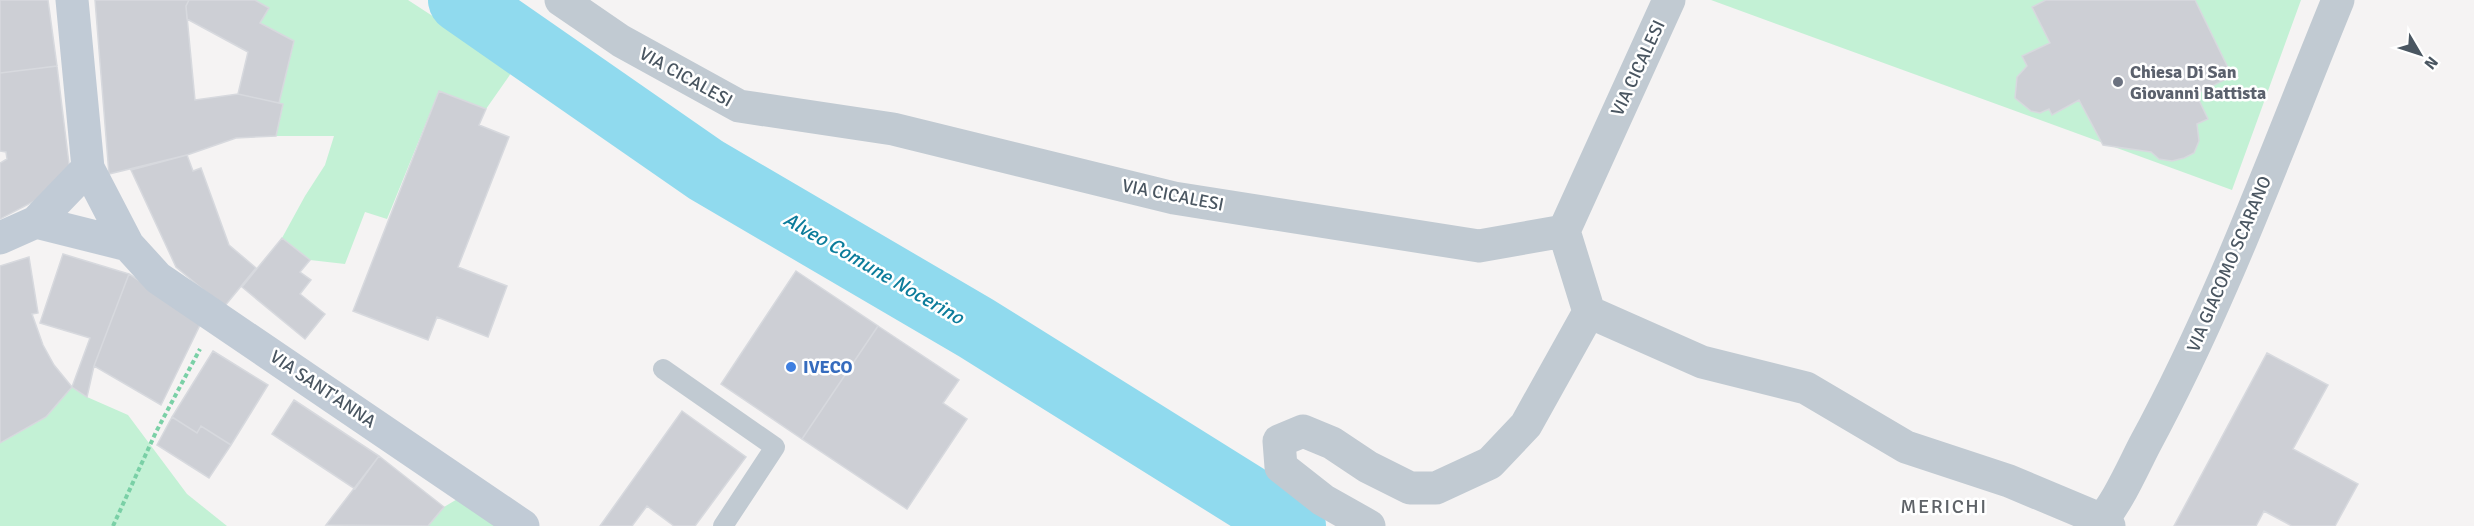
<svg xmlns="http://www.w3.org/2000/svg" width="2474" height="526" font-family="Signika,sans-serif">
<rect width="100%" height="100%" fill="#f5f3f3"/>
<path fill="#c3f1d5" d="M 255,0 L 408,0 L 514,69 L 486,109 L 439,91 L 387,219 L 365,212 L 345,264 L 310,260 L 282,238 L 305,196 L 325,165 L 334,136 L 276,136 L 283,105 L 279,103 L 294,42 L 260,23 L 268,8 Z
M 1711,0 L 2301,0 L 2232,190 Z
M 72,387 L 87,397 L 128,415 L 187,494 L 227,526 L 0,526 L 0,443 L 46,417 Z
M 459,498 L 496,526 L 428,526 L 444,507 Z"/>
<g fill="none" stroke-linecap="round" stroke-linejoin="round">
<path stroke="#90daee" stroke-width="66" d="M 461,0 L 706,170 L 976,328 L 1293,526"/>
</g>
<path fill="#cdcfd5" stroke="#d7d9de" stroke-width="1.5" d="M 0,0 L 48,0 L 57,66 L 0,73 Z
M 95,0 L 189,0 L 186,6 L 195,100 L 238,94 L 283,104 L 276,136 L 236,138 L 187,155 L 109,174 Z
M 189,0 L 255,0 L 269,8 L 260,23 L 294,41 L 279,103 L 238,94 L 248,52 L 187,19 L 186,6 Z
M 2046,0 L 2195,0 L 2232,76 L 2196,94 L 2208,119 L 2197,124 L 2199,141 L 2194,153 L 2184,158 L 2172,161 L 2159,159 L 2151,152 L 2103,145 L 2079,100 L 2052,115 L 2049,109 L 2040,113 L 2031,111 L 2015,98 L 2017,77 L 2027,66 L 2022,56 L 2050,43 L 2032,7 Z
M 57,66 L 70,172 L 50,193 L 0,219 L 0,163 L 7,159 L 6,152 L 0,151 L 0,73 Z
M 439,91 L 486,109 L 479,125 L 509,137 L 458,267 L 507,286 L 488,337 L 437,317 L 428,340 L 353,311 Z
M 187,155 L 193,171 L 201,168 L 229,245 L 256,268 L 224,307 L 176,267 L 131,170 Z
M 282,238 L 310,260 L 300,272 L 311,280 L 300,294 L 325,314 L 305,339 L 242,287 Z
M 63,254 L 129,274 L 94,366 L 87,397 L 72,387 L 90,338 L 40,323 Z
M 29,257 L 38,313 L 32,314 L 43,345 L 54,365 L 72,387 L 46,417 L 0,443 L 0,266 Z
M 796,271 L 878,326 L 802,439 L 721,384 Z
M 129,274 L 202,321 L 161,405 L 94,366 Z
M 878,326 L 959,380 L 943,403 L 967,419 L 907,509 L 802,439 Z
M 213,351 L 268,385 L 231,445 L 201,426 L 197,433 L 172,417 Z
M 2267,353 L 2328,385 L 2293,449 L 2358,484 L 2335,526 L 2292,526 L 2264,511 L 2256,526 L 2174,526 Z
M 294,400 L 379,456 L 355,489 L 272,434 Z
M 682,411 L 746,457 L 695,526 L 674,526 L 647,506 L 632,526 L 600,526 Z
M 172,417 L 197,433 L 201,426 L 231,445 L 209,478 L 157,445 Z
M 379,456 L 444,507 L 428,526 L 326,525 Z"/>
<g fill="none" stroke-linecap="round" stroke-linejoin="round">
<path stroke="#7ad0a6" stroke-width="4" stroke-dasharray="4.5 3" stroke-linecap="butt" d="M 113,526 L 156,432 L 200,349"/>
<path stroke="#c1cad2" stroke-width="20" d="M 663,369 L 775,447 L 723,526"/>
<path stroke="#c1cad2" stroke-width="33" d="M 561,0 L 621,41 L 739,106 L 893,129 L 1174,198 L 1479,246 L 1564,231 L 1669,0
M 1564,231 L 1589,312 L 1702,362 L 1806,388 L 1906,447 L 2009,481 L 2102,520 L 2109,526
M 1369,526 L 1323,500 L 1281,467 L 1279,441 L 1303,431 L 1332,443 L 1368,467 L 1410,488 L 1436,488 L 1490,463 L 1526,425 L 1589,312
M 2096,526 C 2115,509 2133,467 2145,444 C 2222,302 2277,149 2338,0"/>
<path stroke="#c1cbd6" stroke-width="33" d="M 72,0 L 88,168 L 128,245 L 158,278 L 523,526
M 36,222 L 128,245
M 0,238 L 36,222 L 88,168"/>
</g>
<circle fill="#6b7280" stroke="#fff" stroke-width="2" cx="2118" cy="82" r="6"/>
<circle fill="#3f7fe0" stroke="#fff" stroke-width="2" cx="791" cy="367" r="6"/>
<g text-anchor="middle" stroke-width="5" stroke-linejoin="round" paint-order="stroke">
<g font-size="18" fill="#4a5661" stroke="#fff">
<text transform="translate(1638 68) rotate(-65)" y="6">VIA CICALESI</text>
<text transform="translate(686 77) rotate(29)" y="6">VIA CICALESI</text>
<text transform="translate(1173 195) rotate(11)" y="6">VIA CICALESI</text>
<text transform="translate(2229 264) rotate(-67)" y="6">VIA GIACOMO SCARANO</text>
<text transform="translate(323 389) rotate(34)" y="6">VIA SANT'ANNA</text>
</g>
<g font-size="18" font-weight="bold" fill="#5b616d" stroke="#fff" text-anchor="start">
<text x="2130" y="78">Chiesa Di San<tspan x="2130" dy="21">Giovanni Battista</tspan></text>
</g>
<g font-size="18" font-weight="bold" fill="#366cbe" stroke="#fff" text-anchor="start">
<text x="803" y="373">IVECO</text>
</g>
<g font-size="20" font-style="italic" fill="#0c7c9b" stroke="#fff">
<text transform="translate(874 268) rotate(30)" y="7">Alveo Comune Nocerino</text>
</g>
<g font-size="20" letter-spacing="1.5" fill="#5f6368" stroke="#fff">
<text x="1944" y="513">MERICHI</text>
</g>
</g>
<g transform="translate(2420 54) rotate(129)" stroke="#ffffff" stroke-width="4.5" paint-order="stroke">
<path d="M0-4.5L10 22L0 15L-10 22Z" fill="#4a5661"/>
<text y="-9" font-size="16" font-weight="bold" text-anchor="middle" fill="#4a5661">N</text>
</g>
</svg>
